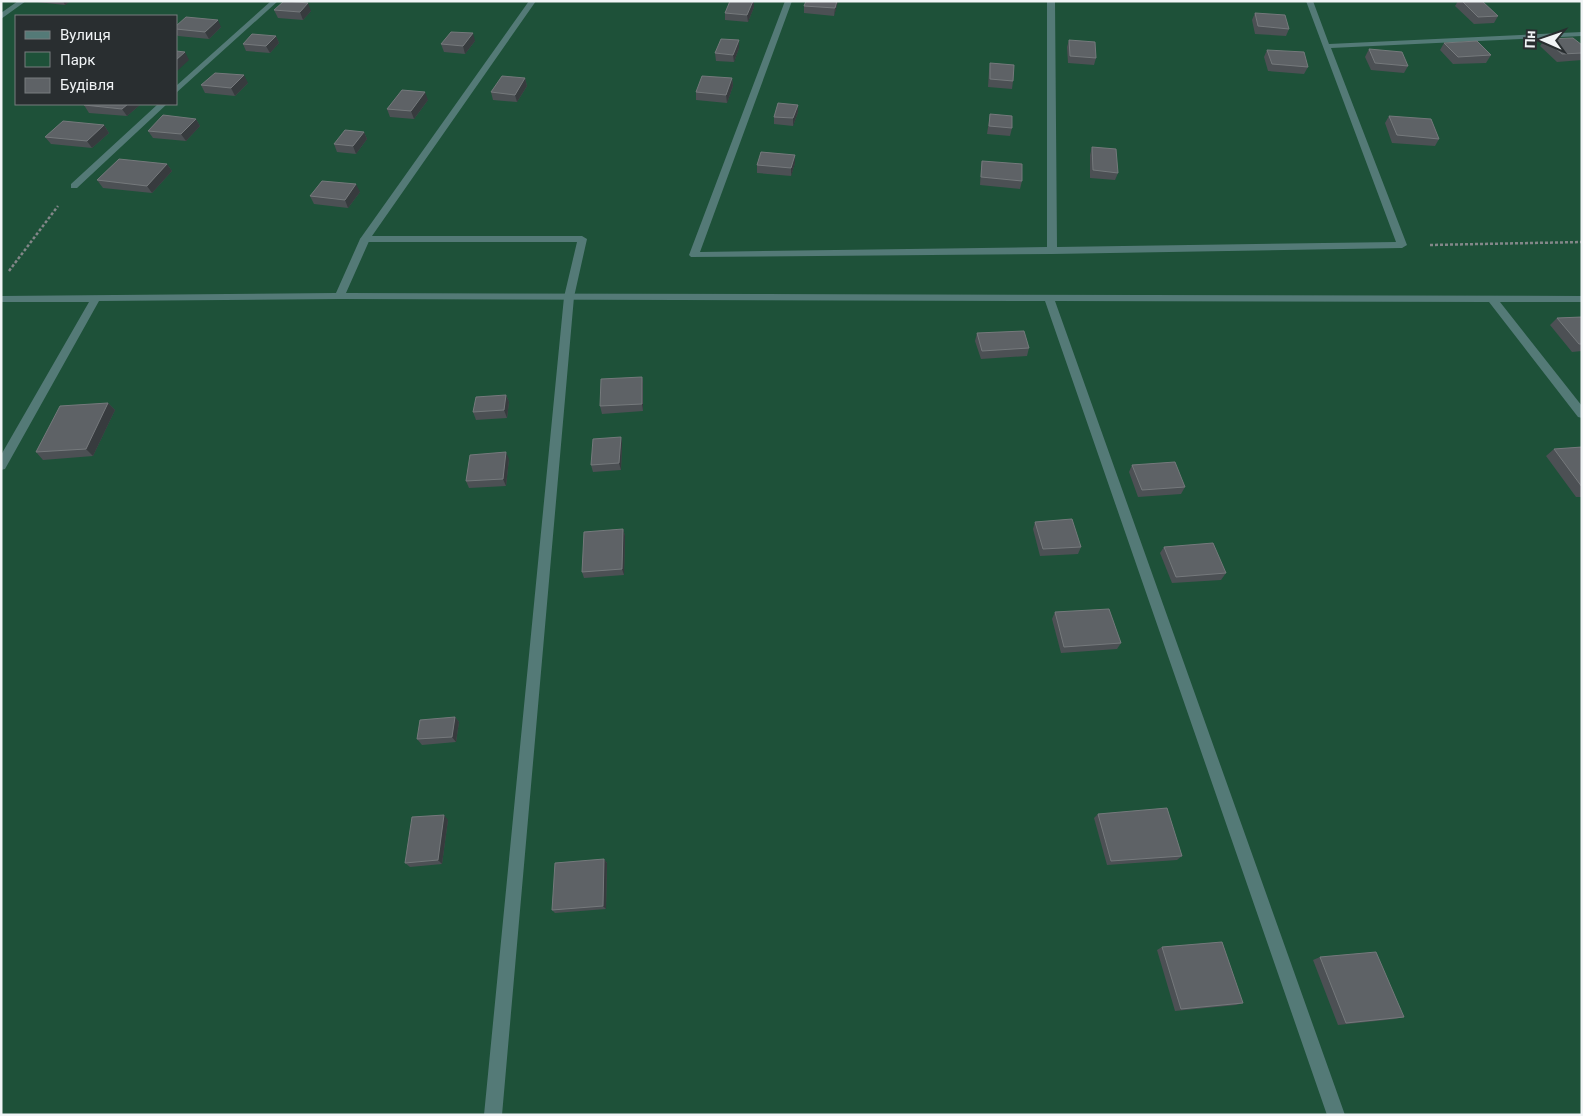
<svg xmlns="http://www.w3.org/2000/svg" width="1583" height="1116" font-family="Roboto,sans-serif">
<rect width="100%" height="100%" fill="#292e30"/>
<path fill="#1e5139" fill-rule="evenodd" d="M 1,1 L 1582,1 L 1582,1115 L 1,1115 ZM 16,16 L 176,16 L 176,104 L 16,104 Z"/>
<g fill="none" stroke-linecap="round" stroke-linejoin="round">
<path stroke="#838789" stroke-width="2.5" stroke-dasharray="3 2" stroke-linecap="butt" d="M 1430,245 L 1582,242
M 9,271 L 58,206"/>
<path fill="#547a77" fill-rule="evenodd" d="M 18,1 L 26,1 L 1,19 L 1,13 Z
M 271,1 L 278,1 L 176,93 L 176,86 Z
M 785,1 L 792,1 L 700,252 L 1047,247 L 1047,1 L 1055,1 L 1057,247 L 1396,242 L 1306,1 L 1313,1 L 1329,44 L 1582,32 L 1582,36 L 1331,48 L 1407,245 L 1402,248 L 1052,254 L 691,257 L 689,255 Z
M 158,104 L 167,104 L 77,188 L 71,188 L 71,184 Z
M 365,236 L 370,239 L 346,293 L 1582,296 L 1582,302 L 1500,302 L 1582,406 L 1582,418 L 1578,417 L 1489,302 L 1055,301 L 1345,1115 L 1327,1115 L 1045,301 L 340,299 L 99,301 L 5,469 L 1,470 L 1,455 L 89,302 L 1,302 L 1,296 L 336,293 L 360,239 Z"/>
<path fill="#547a77" fill-rule="evenodd" d="M 529,1 L 536,1 L 372,236 L 582,236 L 587,239 L 574,297 L 502,1115 L 484,1115 L 564,297 L 577,242 L 365,242 L 360,239 Z"/>
</g>
<path fill="#4c5054" d="M 36,1 L 70,1 L 65,5 L 37,2 Z
M 730,1 L 754,1 L 754,7 L 748,22 L 725,20 L 725,13 Z
M 838,1 L 834,16 L 804,13 L 804,6 Z
M 1458,1 L 1482,1 L 1498,16 L 1494,23 L 1474,24 L 1455,6 Z
M 274,10 L 311,11 L 303,20 L 278,18 Z
M 1255,13 L 1289,29 L 1286,36 L 1255,34 L 1252,20 Z
M 176,26 L 221,27 L 209,39 L 178,36 L 176,34 Z
M 276,36 L 279,43 L 270,53 L 246,51 L 243,44 Z
M 1545,39 L 1582,45 L 1582,60 L 1557,62 L 1540,46 Z
M 739,40 L 739,48 L 734,62 L 716,61 L 715,53 Z
M 1069,40 L 1096,58 L 1094,65 L 1068,63 L 1067,47 Z
M 475,41 L 465,54 L 444,52 L 441,44 Z
M 1444,43 L 1491,55 L 1486,63 L 1453,64 L 1440,50 Z
M 1369,49 L 1408,66 L 1404,73 L 1371,70 L 1365,57 Z
M 1267,50 L 1308,67 L 1304,74 L 1268,71 L 1264,57 Z
M 990,63 L 1013,81 L 1012,89 L 988,87 L 989,71 Z
M 525,78 L 527,86 L 517,102 L 493,100 L 491,92 Z
M 732,78 L 733,86 L 727,103 L 696,100 L 696,92 Z
M 248,83 L 235,96 L 205,93 L 201,85 Z
M 428,100 L 414,119 L 390,117 L 387,109 Z
M 86,104 L 141,104 L 127,116 L 89,113 L 84,105 Z
M 798,105 L 798,112 L 793,126 L 774,124 L 774,117 Z
M 990,114 L 1012,128 L 1010,136 L 987,134 Z
M 1389,116 L 1439,139 L 1435,146 L 1392,143 L 1385,123 Z
M 196,119 L 200,126 L 186,141 L 153,138 L 148,131 Z
M 104,125 L 109,133 L 92,148 L 51,144 L 45,137 Z
M 364,132 L 367,139 L 356,154 L 337,152 L 334,144 Z
M 1092,147 L 1118,173 L 1115,180 L 1090,178 L 1090,155 Z
M 982,161 L 1022,181 L 1020,189 L 980,185 L 981,168 Z
M 795,163 L 791,176 L 757,173 L 757,165 Z
M 167,164 L 172,171 L 152,193 L 103,188 L 97,180 Z
M 360,192 L 348,208 L 314,204 L 310,196 Z
M 1582,317 L 1582,351 L 1572,352 L 1550,325 L 1557,318 Z
M 977,333 L 1029,348 L 1027,356 L 981,359 L 975,341 Z
M 642,377 L 643,384 L 643,411 L 602,414 L 600,406 Z
M 506,395 L 509,402 L 507,418 L 476,420 L 473,412 Z
M 108,403 L 115,410 L 93,456 L 43,460 L 36,452 Z
M 621,437 L 622,444 L 621,470 L 593,472 L 591,465 Z
M 1582,447 L 1582,497 L 1576,497 L 1546,456 L 1554,449 Z
M 509,459 L 506,486 L 469,488 L 466,481 Z
M 1132,465 L 1185,487 L 1181,494 L 1138,497 L 1129,472 Z
M 1035,522 L 1081,547 L 1078,554 L 1040,556 L 1033,529 Z
M 623,529 L 625,536 L 624,575 L 584,578 L 582,572 Z
M 1164,547 L 1226,573 L 1221,580 L 1172,583 L 1160,553 Z
M 1055,612 L 1121,643 L 1117,649 L 1061,653 L 1052,619 Z
M 455,717 L 459,722 L 456,742 L 422,745 L 417,739 Z
M 1098,814 L 1182,856 L 1177,860 L 1107,865 L 1094,818 Z
M 448,820 L 442,864 L 410,867 L 405,863 Z
M 604,859 L 607,863 L 606,909 L 555,913 L 552,910 Z
M 1162,947 L 1243,1003 L 1236,1005 L 1175,1011 L 1157,950 Z
M 1320,957 L 1404,1017 L 1395,1019 L 1338,1025 L 1313,960 Z"/>
<path fill="#373b3e" d="M 63,1 L 70,1 L 65,5 Z
M 753,1 L 754,1 L 754,7 L 748,22 L 747,15 Z
M 837,1 L 838,1 L 834,16 L 835,8 Z
M 308,3 L 311,11 L 303,20 L 300,12 Z
M 218,20 L 221,27 L 209,39 L 205,32 Z
M 473,33 L 475,41 L 465,54 L 463,46 Z
M 276,36 L 279,43 L 270,53 L 266,46 Z
M 739,40 L 739,48 L 734,62 L 733,55 Z
M 185,52 L 189,60 L 176,72 L 176,60 Z
M 244,75 L 248,83 L 235,96 L 231,88 Z
M 525,78 L 527,86 L 517,102 L 515,95 Z
M 732,78 L 733,86 L 727,103 L 726,95 Z
M 425,92 L 428,100 L 414,119 L 411,111 Z
M 128,104 L 141,104 L 127,116 L 122,109 Z
M 798,105 L 798,112 L 793,126 L 793,118 Z
M 196,119 L 200,126 L 186,141 L 181,134 Z
M 104,125 L 109,133 L 92,148 L 87,141 Z
M 364,132 L 367,139 L 356,154 L 353,146 Z
M 795,155 L 795,163 L 791,176 L 791,168 Z
M 167,164 L 172,171 L 152,193 L 147,186 Z
M 356,184 L 360,192 L 348,208 L 345,200 Z
M 642,377 L 643,384 L 643,411 L 642,404 Z
M 506,395 L 509,402 L 507,418 L 504,410 Z
M 108,403 L 115,410 L 93,456 L 86,449 Z
M 621,437 L 622,444 L 621,470 L 619,463 Z
M 506,452 L 509,459 L 506,486 L 503,479 Z
M 623,529 L 625,536 L 624,575 L 622,569 Z
M 455,717 L 459,722 L 456,742 L 452,737 Z
M 444,815 L 448,820 L 442,864 L 438,860 Z
M 604,859 L 607,863 L 606,909 L 603,906 Z"/>
<path fill="#5e6266" stroke="#75797c" d="M 284,1 L 285,1 L 308,3 L 300,12 L 274,10 Z
M 730,1 L 753,1 L 747,15 L 725,13 Z
M 806,1 L 837,1 L 835,8 L 804,6 Z
M 1462,1 L 1482,1 L 1498,16 L 1478,17 Z
M 1255,13 L 1285,15 L 1289,29 L 1258,26 Z
M 186,17 L 218,20 L 205,32 L 176,29 L 176,26 Z
M 451,32 L 473,33 L 463,46 L 441,44 Z
M 252,34 L 276,36 L 266,46 L 243,44 Z
M 1573,38 L 1582,45 L 1582,53 L 1562,54 L 1545,39 Z
M 721,39 L 739,40 L 733,55 L 715,53 Z
M 1069,40 L 1095,42 L 1096,58 L 1070,56 Z
M 1477,41 L 1491,55 L 1458,57 L 1444,43 Z
M 1369,49 L 1402,52 L 1408,66 L 1375,63 Z
M 1267,50 L 1304,52 L 1308,67 L 1272,64 Z
M 176,51 L 185,52 L 176,60 Z
M 990,63 L 1014,65 L 1013,81 L 990,79 Z
M 215,73 L 244,75 L 231,88 L 201,85 Z
M 502,76 L 525,78 L 515,95 L 491,92 Z
M 702,76 L 732,78 L 726,95 L 696,92 Z
M 402,90 L 425,92 L 411,111 L 387,109 Z
M 778,103 L 798,105 L 793,118 L 774,117 Z
M 86,104 L 128,104 L 122,109 L 84,105 Z
M 990,114 L 1012,116 L 1012,128 L 989,126 Z
M 163,115 L 196,119 L 181,134 L 148,131 Z
M 1389,116 L 1431,119 L 1439,139 L 1397,135 Z
M 63,121 L 104,125 L 87,141 L 45,137 Z
M 345,130 L 364,132 L 353,146 L 334,144 Z
M 1092,147 L 1116,149 L 1118,173 L 1093,170 Z
M 761,152 L 795,155 L 791,168 L 757,165 Z
M 119,159 L 167,164 L 147,186 L 97,180 Z
M 982,161 L 1022,164 L 1022,181 L 981,177 Z
M 322,181 L 356,184 L 345,200 L 310,196 Z
M 1582,317 L 1582,344 L 1579,344 L 1557,318 Z
M 1024,331 L 1029,348 L 982,351 L 977,333 Z
M 642,377 L 642,404 L 600,406 L 601,379 Z
M 506,395 L 504,410 L 473,412 L 476,397 Z
M 108,403 L 86,449 L 36,452 L 60,406 Z
M 621,437 L 619,463 L 591,465 L 593,439 Z
M 1582,447 L 1582,487 L 1554,449 Z
M 506,452 L 503,479 L 466,481 L 470,455 Z
M 1175,462 L 1185,487 L 1142,490 L 1132,465 Z
M 1072,519 L 1081,547 L 1043,549 L 1035,522 Z
M 623,529 L 622,569 L 582,572 L 584,532 Z
M 1213,543 L 1226,573 L 1176,577 L 1164,547 Z
M 1109,609 L 1121,643 L 1064,647 L 1055,612 Z
M 455,717 L 452,737 L 417,739 L 420,720 Z
M 1167,808 L 1182,856 L 1111,861 L 1098,814 Z
M 444,815 L 438,860 L 405,863 L 412,817 Z
M 604,859 L 603,906 L 552,910 L 555,863 Z
M 1222,942 L 1243,1003 L 1181,1009 L 1162,947 Z
M 1376,952 L 1404,1017 L 1346,1023 L 1320,957 Z"/>
<rect width="1583" height="1116" fill="none" stroke="#f1f4f6" stroke-width="5"/>
<rect x="15" y="15" width="162" height="90" fill="#292e30" stroke="#797d7f"/>
<rect x="25" y="31" width="25" height="8" fill="#547a77" stroke="#797d7f"/>
<text x="60" y="40" font-size="15" fill="#f1f4f6">Вулиця</text>
<rect x="25" y="52" width="25" height="15" fill="#1e5139" stroke="#797d7f"/>
<text x="60" y="65" font-size="15" fill="#f1f4f6">Парк</text>
<rect x="25" y="78" width="25" height="15" fill="#5e6266" stroke="#797d7f"/>
<text x="60" y="90" font-size="15" fill="#f1f4f6">Будівля</text>
<g transform="translate(1543 40) rotate(272)" stroke="#292e30" stroke-width="4" paint-order="stroke">
<path d="M0-4L9 19L0 12L-9 19Z" fill="#f1f4f6"/>
<text y="-8" font-size="14" font-weight="bold" text-anchor="middle" fill="#f1f4f6">Пн</text>
</g>
</svg>
